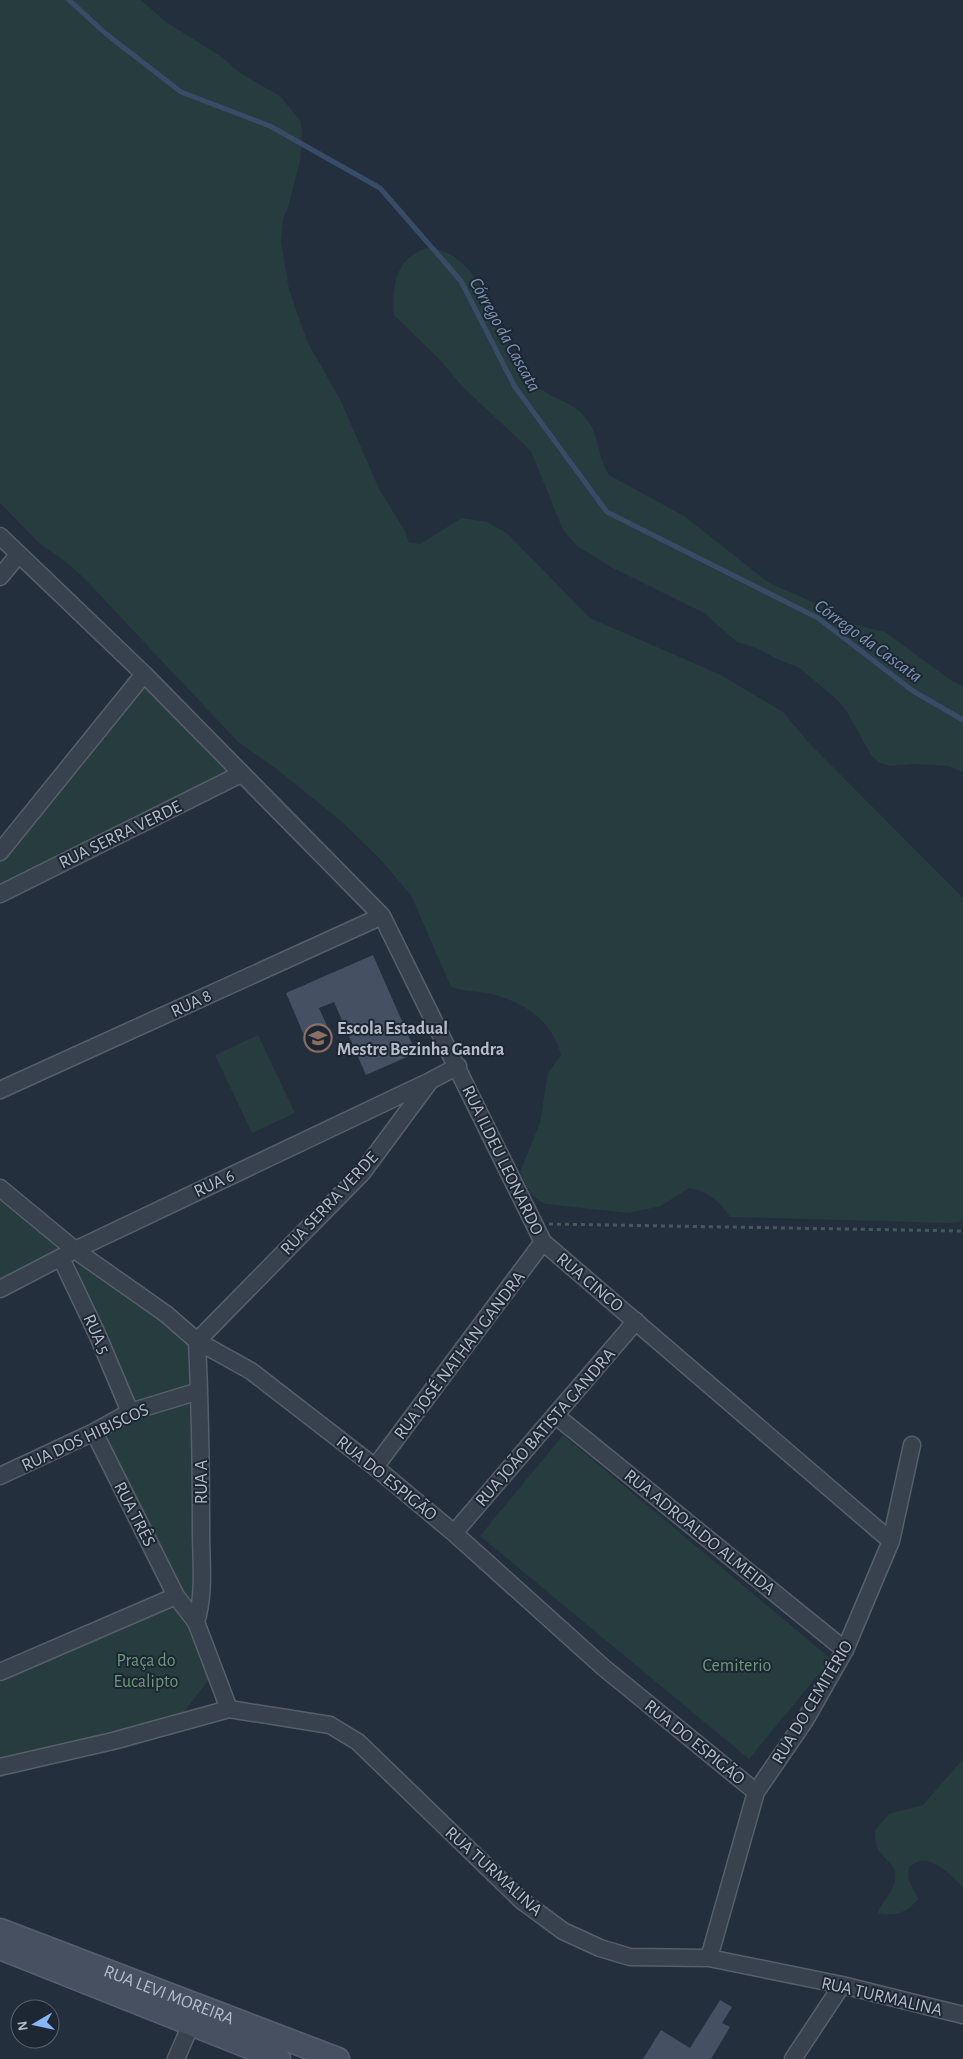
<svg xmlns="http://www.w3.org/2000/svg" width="963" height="2059" font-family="'Alegreya Sans',sans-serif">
<rect width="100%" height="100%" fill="#242f3e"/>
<path fill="#263c3f" d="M 0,0 L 141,0 L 166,22 L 222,57 L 240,73 L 280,96 L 300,120 L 302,133 L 300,161 L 288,207 L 283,219 L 281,241 L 289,290 L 308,343 L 341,401 L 379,489 L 405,531 L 409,542 L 420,544 L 462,518 L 487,522 L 508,534 L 590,618 L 721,675 L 783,712 L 808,742 L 963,898 L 963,1221 L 951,1223 L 730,1217 C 720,1202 708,1191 689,1188 L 661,1206 L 629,1213 L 546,1204 C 531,1198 527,1187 520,1172 L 540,1123 L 548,1073 L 561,1055 C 552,1019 520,999 485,993 C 473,991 462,991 451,987 L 411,895 L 379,858 L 341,821 L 278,770 L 238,742 L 85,579 L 66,562 L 39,543 L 0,503 Z
M 429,248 C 490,254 498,349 534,384 C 549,398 572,401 585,417 C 600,434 597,457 609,475 L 684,516 L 769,583 L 822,606 L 856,625 L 885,632 L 952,681 L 963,686 L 963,772 L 948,766 L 914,764 L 891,766 L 880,763 L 871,755 L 846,710 L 836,699 L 800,668 L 779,660 L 759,649 L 737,642 L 704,613 L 613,568 L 577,546 L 563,530 L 531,451 L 462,386 L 439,359 L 394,315 C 392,286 396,255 429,248 Z
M 145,678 L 236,775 L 0,889 L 0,857 Z
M 258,1035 L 295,1113 L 252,1133 L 215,1055 Z
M 0,1192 L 71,1250 L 0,1287 Z
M 76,1263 L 156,1314 L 192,1341 L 192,1393 L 132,1408 L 99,1337 Z
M 197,1395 L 195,1620 L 101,1431 Z
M 563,1435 L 831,1659 L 749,1759 L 480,1536 Z
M 173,1601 L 191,1620 L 213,1674 L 180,1717 L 0,1767 L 0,1675 Z
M 963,1759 L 963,1887 C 948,1873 929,1850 909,1867 L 908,1879 L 918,1899 C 907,1913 895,1917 878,1913 C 881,1902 890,1896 893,1886 C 901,1865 886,1863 878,1849 C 875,1843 875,1836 875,1830 L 889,1814 L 923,1805 Z"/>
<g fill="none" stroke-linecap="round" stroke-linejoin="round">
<path stroke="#394c67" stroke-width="5" d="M 69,0 L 105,33 L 181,92 L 270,126 L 380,188 L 461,281 L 515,387 L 607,512 L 818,618 L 913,691 L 963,720"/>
</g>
<path fill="#455162" d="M 373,955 L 416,1053 L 366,1075 L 334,1002 L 319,1008 L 332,1037 L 309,1047 L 286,993 Z
M 720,2000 L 732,2007 L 722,2023 L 730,2027 L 711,2059 L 643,2059 L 661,2030 L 690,2048 Z"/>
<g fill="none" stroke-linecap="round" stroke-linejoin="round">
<g stroke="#565f6c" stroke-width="19">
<path id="street" d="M 0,536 L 144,674 L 382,916 L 543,1242 L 891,1541
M 0,577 L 19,554
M 0,852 L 144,674
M 0,894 L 241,774
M 0,1090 L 382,916
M 0,1188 L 75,1250 L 166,1314 L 197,1341 L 251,1371 L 375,1467 L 454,1533 L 603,1667 L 756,1792
M 61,1258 L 98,1336 L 130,1412
M 0,1289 L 75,1250 L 428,1082
M 555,1415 L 845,1650
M 94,1432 L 176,1596 L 196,1622 L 229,1709
M 375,1467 L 543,1242
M 0,1476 L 94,1432 L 130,1412 L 199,1391
M 454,1533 L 636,1321
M 196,1622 C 205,1594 201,1561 201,1531 C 201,1468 200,1404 197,1341 L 362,1173 L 430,1081 L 458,1066
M 0,1672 L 176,1596
M 0,1767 L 113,1741 L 229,1709 L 330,1725 L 358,1742 L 521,1900 L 563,1931 L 600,1948 L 630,1957 L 709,1958 L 842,1985 L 963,2015
M 709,1958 L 756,1792 L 804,1722 L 845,1650 L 891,1541 L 912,1445
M 176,2059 L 195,2015
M 793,2059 L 842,1985"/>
</g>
<g stroke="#565f6c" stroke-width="25">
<g id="secondary">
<path id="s1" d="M 0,1930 L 338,2059"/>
<path d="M 0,1948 L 279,2059"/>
</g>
</g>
<path stroke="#44595c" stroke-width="3" stroke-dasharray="4 4" stroke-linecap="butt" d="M 549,1224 L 963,1231"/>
<use href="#street" stroke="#38414e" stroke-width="16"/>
<use href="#secondary" stroke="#465061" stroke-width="22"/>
</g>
<defs>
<g id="school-ring" transform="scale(1.4375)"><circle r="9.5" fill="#1d2633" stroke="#8d6e63" stroke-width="1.5"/><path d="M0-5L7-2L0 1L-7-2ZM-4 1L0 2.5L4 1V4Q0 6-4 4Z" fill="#8d6e63"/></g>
</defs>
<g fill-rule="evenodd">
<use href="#school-ring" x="318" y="1038"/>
</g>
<g text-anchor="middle" stroke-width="4" stroke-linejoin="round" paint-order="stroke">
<g font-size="18" fill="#b4bcc9" stroke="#1d2633">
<text transform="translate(120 834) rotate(-26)" y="6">RUA SERRA VERDE</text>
<text transform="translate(191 1003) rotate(-25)" y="6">RUA 8</text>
<text transform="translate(503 1160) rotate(64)" y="6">RUA ILDEU LEONARDO</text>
<text transform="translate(214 1183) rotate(-25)" y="6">RUA 6</text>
<text transform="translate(329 1203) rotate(-47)" y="6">RUA SERRA VERDE</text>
<text transform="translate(590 1282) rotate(40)" y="6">RUA CINCO</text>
<text transform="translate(97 1334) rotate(66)" y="6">RUA 5</text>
<text transform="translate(459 1355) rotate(-53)" y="6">RUA JOSÉ NATHAN GANDRA</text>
<text transform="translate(545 1427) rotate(-49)" y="6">RUA JOÃO BATISTA GANDRA</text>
<text transform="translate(85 1437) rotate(-25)" y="6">RUA DOS HIBISCOS</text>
<text transform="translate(387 1478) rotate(39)" y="6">RUA DO ESPIGÃO</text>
<text transform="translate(201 1482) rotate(-90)" y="6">RUA A</text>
<text transform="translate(135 1514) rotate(63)" y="6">RUA TRÊS</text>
<text transform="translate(700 1532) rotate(39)" y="6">RUA ADROALDO ALMEIDA</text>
<text transform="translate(812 1702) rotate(-59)" y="6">RUA DO CEMITÉRIO</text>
<text transform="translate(695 1742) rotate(39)" y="6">RUA DO ESPIGÃO</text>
<text transform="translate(494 1871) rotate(42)" y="6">RUA TURMALINA</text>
<text dy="6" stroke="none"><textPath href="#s1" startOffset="181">RUA LEVI MOREIRA</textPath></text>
<text transform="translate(882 1996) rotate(13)" y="6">RUA TURMALINA</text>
</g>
<g font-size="18" font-weight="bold" fill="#b4bcc9" stroke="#1d2633" text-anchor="start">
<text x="337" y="1034">Escola Estadual<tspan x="337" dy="21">Mestre Bezinha Gandra</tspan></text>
</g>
<g font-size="18" fill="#6b9a76" stroke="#1d2633">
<text x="146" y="1666">Praça do<tspan x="146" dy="21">Eucalipto</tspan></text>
<text x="737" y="1671">Cemiterio</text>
</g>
<g font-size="19" font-style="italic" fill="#7c92b1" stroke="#1d2633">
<text transform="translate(506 334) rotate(61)" y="7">Córrego da Cascata</text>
<text transform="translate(869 640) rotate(36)" y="7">Córrego da Cascata</text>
</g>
</g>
<g transform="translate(35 2024) rotate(261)"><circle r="24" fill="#1d2633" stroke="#59626f"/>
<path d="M0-4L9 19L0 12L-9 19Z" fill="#8ab4f8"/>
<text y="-8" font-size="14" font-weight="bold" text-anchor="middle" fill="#b4bcc9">N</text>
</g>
</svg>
